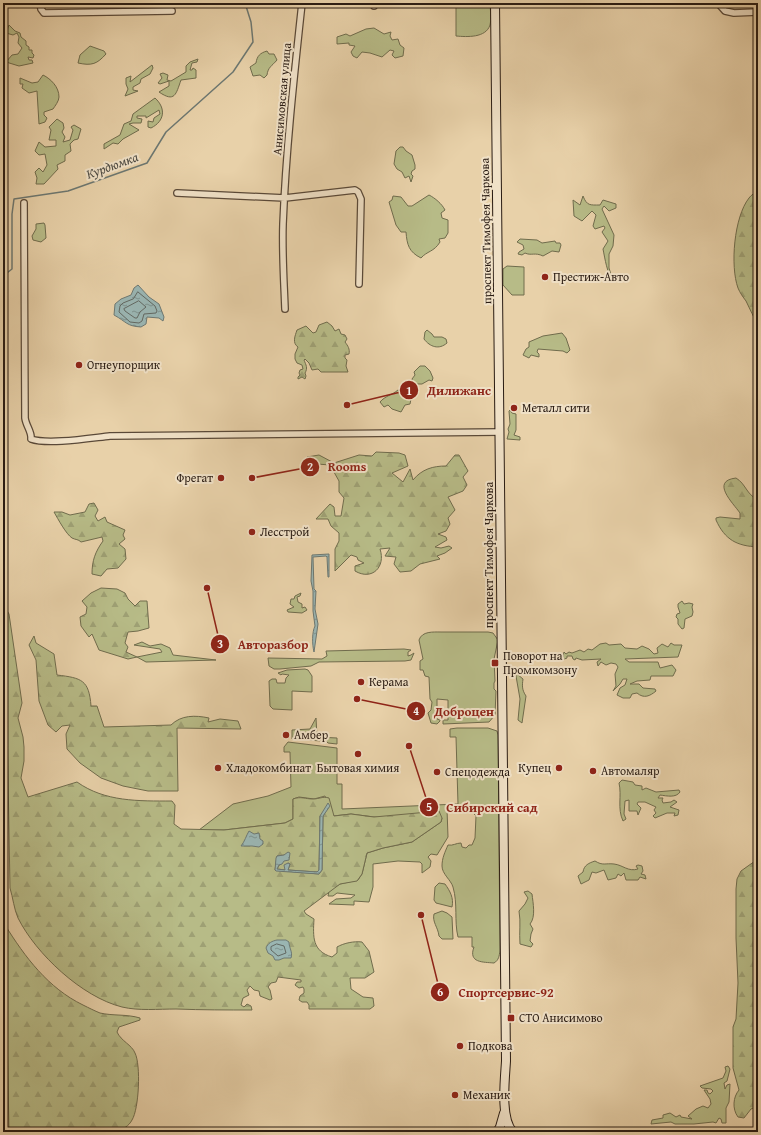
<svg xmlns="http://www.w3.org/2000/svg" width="761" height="1135" font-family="'Gentium Book Plus',serif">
<defs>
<pattern id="forest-firs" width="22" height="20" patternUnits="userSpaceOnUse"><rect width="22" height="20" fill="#b7bb87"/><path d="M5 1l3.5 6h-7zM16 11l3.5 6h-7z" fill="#9ea074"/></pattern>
<pattern id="water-ripples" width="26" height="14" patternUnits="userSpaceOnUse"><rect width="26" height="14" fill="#9ab5b2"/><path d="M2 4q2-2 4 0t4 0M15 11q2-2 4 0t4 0" fill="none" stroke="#7e9290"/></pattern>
</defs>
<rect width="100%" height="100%" fill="#e8d1a9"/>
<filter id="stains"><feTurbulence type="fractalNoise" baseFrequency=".005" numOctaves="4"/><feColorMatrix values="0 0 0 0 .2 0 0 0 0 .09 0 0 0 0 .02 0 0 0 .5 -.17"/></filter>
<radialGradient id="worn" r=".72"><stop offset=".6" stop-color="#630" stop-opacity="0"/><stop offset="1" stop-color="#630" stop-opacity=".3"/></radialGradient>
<path fill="#b7bb87" stroke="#706c4d" d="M 456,3 L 490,3 C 490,9 492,19 490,25 C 486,38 467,37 456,36 Z
M 9,25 L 15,31 L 20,33 L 21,37 L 26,41 L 26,45 L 29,47 L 29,50 L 32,50 L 32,53 L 34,55 L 33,58 L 28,57 L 29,60 L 32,60 L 33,63 L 19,66 L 6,62 L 12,55 L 18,54 L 22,48 L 18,43 L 19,37 L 17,33 L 13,35 L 6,33 Z
M 374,28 L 384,34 L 391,32 L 390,36 L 392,40 L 398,39 L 400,45 L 404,48 L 403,56 L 395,58 L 392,55 L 394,51 L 390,50 L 382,57 L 370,53 L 362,52 L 357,58 L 353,56 L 351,52 L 355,46 L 349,45 L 349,43 L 337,44 L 337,37 L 346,34 L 350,36 L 366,29 Z
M 90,46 L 104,51 L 106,54 C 97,64 92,66 78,63 L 80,55 Z
M 267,51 L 269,54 L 274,54 L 277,60 C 272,66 268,67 267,75 L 264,78 L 260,75 L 253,76 L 250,67 L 256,63 C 257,56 260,53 267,51 Z
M 198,59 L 197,62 L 192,63 L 190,70 L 192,70 L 193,68 L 196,70 L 196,78 L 181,80 C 176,94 175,103 159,92 L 169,86 L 169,81 L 160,84 L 158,83 L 162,78 L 160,74 L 163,73 L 168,75 L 167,80 L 171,81 L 186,72 L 186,66 L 190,62 Z
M 152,65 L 153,68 L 150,74 L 141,79 L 140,83 L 133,87 L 133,90 L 138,91 L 125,96 L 128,89 L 126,84 L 126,78 L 131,76 L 130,82 Z
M 43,75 C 51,79 59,87 59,97 C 59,101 55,106 53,109 L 44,112 L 44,115 L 47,118 L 45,122 L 39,124 L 37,91 L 29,93 L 22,88 L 23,84 L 20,84 L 20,78 L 32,83 L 38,82 Z
M 155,98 C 166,108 165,121 151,128 L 148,127 L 148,121 L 153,122 L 154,118 L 160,114 L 159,110 L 146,118 L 146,116 L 137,116 L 137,118 L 142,119 L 141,123 L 133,123 L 129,124 L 139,130 L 123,139 L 118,144 L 113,143 L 104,149 L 104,144 L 120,135 L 124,124 L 131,121 L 133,114 Z
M 57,119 L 63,123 L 64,128 L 62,132 L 65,137 L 63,142 L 70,140 L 73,130 L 71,127 L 74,125 L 81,129 L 78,139 L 74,140 L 70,144 L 71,151 L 65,155 L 65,161 L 57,165 L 58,169 L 44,184 L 36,184 L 37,178 L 35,172 L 39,168 L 43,172 L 47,165 L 45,154 L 39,155 L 35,151 L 39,142 L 45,147 L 56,146 L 56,140 L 49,140 L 51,130 L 49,127 Z
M 400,147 L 403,147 L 406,151 L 412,155 L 415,165 L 415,169 L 412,171 L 411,174 L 413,176 L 411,182 L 409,176 L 405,178 L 402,172 L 397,169 L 394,164 L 396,151 Z
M 429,195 C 435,198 442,204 445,210 L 441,213 L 442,218 L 448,220 L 448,233 L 445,238 L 439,239 L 440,242 C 434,252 427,251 421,258 C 409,252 407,245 406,232 L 401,232 L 396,225 L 389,202 L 392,200 L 393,196 L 401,197 L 408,206 L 412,206 Z
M 583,196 C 587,206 590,205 600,205 L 603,200 L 616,204 L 616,208 L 609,211 L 604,206 L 602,209 L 614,235 L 613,246 L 609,254 L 609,268 L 613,281 C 607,273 605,259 603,249 L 608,241 L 602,232 L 605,228 L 604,226 L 595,229 L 593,226 L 596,215 L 592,211 L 582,221 L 574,216 L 573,200 L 580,205 Z
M 44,223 L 45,225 L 46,238 L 41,242 L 33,240 L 32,236 L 36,229 L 36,224 Z
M 520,239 L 537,240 L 542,243 L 555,241 L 556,243 L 560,243 L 561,245 L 559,252 L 552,251 L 543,256 C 535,252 531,256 525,253 L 522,255 L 518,254 L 519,252 L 524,249 L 523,245 L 517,242 Z
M 507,266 L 524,267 L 524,295 L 512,295 L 503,285 L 503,269 Z
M 427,330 L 432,334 L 434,337 L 442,337 L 446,339 L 447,343 C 439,350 430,347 424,339 L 425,332 Z
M 562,333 L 566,338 L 570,350 L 567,353 L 563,351 L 538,349 L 537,352 L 539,354 L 539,357 L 531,355 L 529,358 L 523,355 L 526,349 L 529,347 L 529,342 L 543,336 Z
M 420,366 L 425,366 L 430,371 L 433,378 L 432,381 L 429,380 L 422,384 L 413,384 L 412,379 L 415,375 L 414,372 Z
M 404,383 L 407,383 L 406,386 L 409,388 L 409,391 L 404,394 L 405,398 L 411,399 L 410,404 L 405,405 L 401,412 L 392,409 L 388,405 L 384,407 L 380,402 C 385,396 392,395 398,390 L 401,391 Z
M 510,410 L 512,413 L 516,414 L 516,430 L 514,435 L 520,437 L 520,440 L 507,439 L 509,432 L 508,429 L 510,424 L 509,411 Z
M 301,593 L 300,596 L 297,597 L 298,602 L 302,604 L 302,608 L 305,607 L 307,610 L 302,613 L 288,612 L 287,610 L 294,607 L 290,604 L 291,599 L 294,599 L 295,596 Z
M 682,601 L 684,604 L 689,603 L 693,604 L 692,607 L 693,612 L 692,616 L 685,619 L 684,628 L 682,629 L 678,624 L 678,619 L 676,617 L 677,614 L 680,613 L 678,607 L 678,604 Z
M 441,632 L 488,632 L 493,633 L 498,640 L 494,659 L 495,681 L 494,683 L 494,689 L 496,691 L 495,715 L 489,722 L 443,724 L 443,720 L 448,720 L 448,700 L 437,699 L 437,719 L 440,720 L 440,721 L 437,724 L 431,723 L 428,713 L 431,710 L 432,702 L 430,699 L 429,677 L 425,676 L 423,670 L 420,670 L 420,661 L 423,659 L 419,640 C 422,631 433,632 441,632 Z
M 142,642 L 150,646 L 161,644 L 170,648 L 173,655 L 216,660 L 146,662 L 137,657 L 162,652 L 160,649 L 134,645 Z
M 606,643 L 609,645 L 621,644 L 625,648 L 637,649 L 642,646 L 649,649 L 654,654 L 658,653 L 657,648 L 662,644 L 668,647 L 671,643 L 674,645 L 682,645 L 678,657 L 625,659 L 629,662 L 658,662 L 660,668 L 672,665 L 676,670 L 673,676 L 651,676 L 650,680 L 637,681 L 630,684 L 639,684 L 643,688 L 655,689 L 656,691 C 650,696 644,699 637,693 L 632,694 L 630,698 L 623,698 L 617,695 L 620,688 L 625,685 L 627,679 L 623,679 L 620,684 L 613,691 L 616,686 L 615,674 L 618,667 L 616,664 L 611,663 L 606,665 L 601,662 L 598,666 L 597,662 L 601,659 L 582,660 L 576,658 L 575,660 L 573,659 L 572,656 L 567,656 L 567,658 L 562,660 L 564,652 L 566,654 L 569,652 L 572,653 L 580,650 L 584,652 L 588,649 L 592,650 L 600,644 Z
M 404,649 L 411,650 L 408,652 L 408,656 L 411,655 L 414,653 L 411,660 L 405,661 L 319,662 L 311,666 L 280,669 L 274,669 L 269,666 L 268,658 L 322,659 L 327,656 L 326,651 Z
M 305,669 L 308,670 L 312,676 L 312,692 L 292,691 L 292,710 L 273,709 L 270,706 L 269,681 L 272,679 L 276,679 L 277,683 L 285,683 L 286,678 L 289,675 L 282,674 L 281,675 L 278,673 L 287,670 Z
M 517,674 L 523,679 C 522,686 522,690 526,696 L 522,723 L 518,720 L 520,699 L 516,676 Z
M 316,718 L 317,737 L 337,738 L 337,744 L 328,743 L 324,739 L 322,741 L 292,739 L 292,730 L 310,729 Z
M 457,728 L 488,728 L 497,731 L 498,735 L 500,951 C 499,956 499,960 494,963 C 483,962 468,963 474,947 L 472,947 L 472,937 L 458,937 C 454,921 458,904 453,887 C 451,880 442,874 442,866 C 442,858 445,852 448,845 C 453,846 456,843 461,843 L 462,847 L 466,848 L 469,845 L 472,845 L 475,838 L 476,816 C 466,805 461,808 447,809 L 448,837 L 437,855 L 431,854 L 428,857 L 431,861 L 430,867 L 422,873 L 422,864 L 420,862 L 398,861 L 373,864 L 373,887 L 369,902 L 354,901 L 354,905 L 329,904 L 336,899 L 351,898 L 355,895 L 337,893 L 333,896 L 328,896 L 329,891 L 340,884 L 358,880 L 362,874 L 367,853 L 383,848 L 412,842 L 441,822 L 442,818 L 374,817 L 351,814 L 333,816 L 325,796 L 314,799 L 299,797 L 293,799 L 293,819 L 285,823 L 224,830 L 199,830 L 233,804 L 268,796 L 291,787 L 290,752 L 284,752 L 284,747 L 288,742 L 337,748 L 337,784 L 342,784 L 342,809 L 458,804 L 456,737 L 450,737 L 450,729 Z
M 622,780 L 633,782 L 635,785 L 642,786 L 642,790 L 646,788 L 656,792 L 679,790 L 680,792 C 676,798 667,796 660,795 L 658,798 L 663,798 L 662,800 L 663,803 L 671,802 L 674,800 L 677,802 L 670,807 L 679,810 L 678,815 L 674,816 L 675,813 L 667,813 L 655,818 L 653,816 L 656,813 L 654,810 L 656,807 L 645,802 L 638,802 L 637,804 L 641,808 L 638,815 L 637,811 L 629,811 L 629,800 L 625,801 L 624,814 L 626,819 L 623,821 C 617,808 622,796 619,783 Z
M 595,861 C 603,866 605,863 614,864 C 623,865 628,872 638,869 L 636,866 L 638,865 L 642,866 L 643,871 L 641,874 L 645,875 L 646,879 L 640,877 L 638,880 L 626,880 L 624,873 L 621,876 L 618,874 L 616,878 L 608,880 L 604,870 L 596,873 L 592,872 L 589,880 L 581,884 L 578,876 L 583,872 C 584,865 589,863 595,861 Z
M 439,883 L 445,884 C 450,891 454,898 452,907 L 436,903 L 434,900 L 435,887 Z
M 528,891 L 532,894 C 533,903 536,917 530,924 L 533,929 L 531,934 L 530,941 L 533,944 L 531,947 L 520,944 C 519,932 521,922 519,911 L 525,904 L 528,898 L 524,892 Z
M 442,911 L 447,913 L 452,917 L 453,939 L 442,939 L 439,936 C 438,927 432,922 434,914 Z
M 728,1066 L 730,1069 L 727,1081 L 724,1083 L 725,1089 L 727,1085 L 730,1084 L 729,1102 L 726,1108 L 726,1123 L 722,1123 L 721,1119 L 719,1118 L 716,1123 L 713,1122 L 694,1124 L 675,1124 L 671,1122 L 651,1124 L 652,1120 L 663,1118 L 663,1115 L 670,1113 L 676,1117 L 680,1115 L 681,1117 L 692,1119 L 688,1116 L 696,1109 L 703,1106 L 708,1108 L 711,1104 L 710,1099 L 704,1090 L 707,1090 L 708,1093 L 710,1094 L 713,1091 L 711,1089 L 702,1088 L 700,1086 L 723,1078 L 726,1071 L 725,1067 Z"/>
<path fill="url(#forest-firs)" stroke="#706c4d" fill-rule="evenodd" d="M 758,190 L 758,326 C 754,318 750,309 746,301 C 743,297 740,293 738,288 C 730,266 734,217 749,198 C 751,195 755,193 758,190 Z
M 327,322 L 332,326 L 335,331 L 339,329 L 341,334 L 345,335 L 347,339 L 345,342 C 348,346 350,349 349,354 L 345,355 L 345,358 L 347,360 L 346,366 L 348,372 L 321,372 L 318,369 L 312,370 L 309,363 L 305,359 L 304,360 C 306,365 308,368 305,373 L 306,376 L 305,379 L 302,377 L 298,379 L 298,377 L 300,375 L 299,373 L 300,370 L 303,369 L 302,365 L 297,363 L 295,359 L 295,354 L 298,347 C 292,343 295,336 297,330 L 306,326 L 313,333 L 316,332 L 319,325 Z
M 376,452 L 399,453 L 405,455 L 408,466 L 392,473 L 403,482 L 410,469 L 413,480 C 422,469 433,466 446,466 L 455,455 L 459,455 L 468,471 L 463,477 L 467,485 L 463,491 L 448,497 L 455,510 L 448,518 L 450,524 L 446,531 L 438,534 L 446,537 L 447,540 L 435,547 L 441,548 L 449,546 L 452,548 L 445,553 L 437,556 L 440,559 L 420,564 L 411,571 L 400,572 L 394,564 L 396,557 L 385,556 L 390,548 L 380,549 C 386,567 372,581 355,571 L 355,566 L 364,563 L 358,560 L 357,557 L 351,555 L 335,571 L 335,549 L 339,541 L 339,533 L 331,526 L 328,519 L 316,519 L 330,504 L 334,507 L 335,516 L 341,516 L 344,498 L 339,492 L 339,481 L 330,465 L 317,464 L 307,457 L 319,455 L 334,463 L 359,455 L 372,456 Z
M 736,478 C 746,484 746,494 758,500 L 758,547 C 737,546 725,540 716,520 L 716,518 L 720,517 L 740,519 L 740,513 C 733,503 710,481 736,478 Z
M 94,503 L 98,510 L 95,516 L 98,521 L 105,517 L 107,522 L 125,530 L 123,535 L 125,539 L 119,544 L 125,549 L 126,559 L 118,568 L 107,569 L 101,576 L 92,574 C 92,561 95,552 103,541 L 102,537 L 81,542 C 78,539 76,540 72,538 C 66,534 58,519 54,512 L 62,512 L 70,515 L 85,512 L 89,504 Z
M 101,588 L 117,589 L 125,593 L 128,599 L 135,606 L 140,601 L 147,601 L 149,628 L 138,631 L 128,632 L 125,643 L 128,647 L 126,652 L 137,657 L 128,659 L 99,650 L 92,634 L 89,637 L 81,626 L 80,617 L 86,614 L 87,607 L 82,601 L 91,593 Z
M 5,607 L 9,614 L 22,703 L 18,718 L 23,737 L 24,747 L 24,761 L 21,778 L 28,797 L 77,782 C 105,802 139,801 172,801 L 175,805 L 174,824 L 181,829 L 224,830 L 285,823 L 293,819 L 293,799 C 301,796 305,799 313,799 C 319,799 323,796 329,798 L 334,816 L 351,814 L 374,817 L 439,811 L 442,818 L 441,822 L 412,842 L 383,848 L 367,853 L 362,874 L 357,881 L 340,884 L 304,911 L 306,914 L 314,919 C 313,937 312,951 332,957 L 337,953 L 337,947 C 344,943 354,941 362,942 L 369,951 L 374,972 L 365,978 L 350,978 L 351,989 L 363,997 L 373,998 L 374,1006 L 370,1009 L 309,1009 L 309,1005 L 307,1002 L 302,1002 L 299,1000 L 300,996 L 304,993 L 304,989 L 303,987 L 299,988 L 295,985 L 297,982 L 301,982 L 301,980 L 278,977 L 276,982 L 271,983 L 268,987 L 270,990 L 272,999 L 270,1000 L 260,996 L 259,991 L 254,990 L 250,986 L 247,990 L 249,995 L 243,998 L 241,1005 L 244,1007 L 247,1004 L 251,1006 L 252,1010 C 227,1010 202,1010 176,1009 C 158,1009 139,1011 122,1007 C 82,997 36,954 18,918 C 14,909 13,898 10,888 ZM 329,806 L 323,816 L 322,870 L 319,874 L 275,870 L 277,856 L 285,855 L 277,869 L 285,870 L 288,863 L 290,864 L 288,870 L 317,872 L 319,870 L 320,816 Z
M 34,636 L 36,643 L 54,654 L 57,675 C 82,678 89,680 91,706 L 97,706 L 104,727 L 171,725 C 181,715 195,715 209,718 L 208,722 L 220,719 L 238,721 L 241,729 L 177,728 L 178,791 L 148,791 L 123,786 L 101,778 L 80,763 L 67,749 L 66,734 L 70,725 L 62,726 L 56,732 L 48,725 L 39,701 L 36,660 L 29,645 Z
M 755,861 L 758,861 L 758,1106 L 751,1109 L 744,1118 L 738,1117 C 732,1109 733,1097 739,1090 L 733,1068 L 733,1027 L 736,1019 L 738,983 L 736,938 L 736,889 L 737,879 L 741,871 Z
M 5,925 C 25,957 48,988 83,1005 C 89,1008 95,1011 100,1013 C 113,1016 127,1014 140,1018 L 140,1020 L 119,1027 L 117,1032 C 121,1041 132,1045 135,1053 C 141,1065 139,1109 132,1120 C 129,1126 123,1129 118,1131 L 9,1132 Z"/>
<path fill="url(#water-ripples)" stroke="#6d7872" d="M 138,285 L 149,297 L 159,304 L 164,317 L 163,321 L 159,318 L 147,317 L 146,324 L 141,327 C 126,326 127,322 114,315 L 115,304 L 121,299 L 131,295 L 134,288 Z
M 329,554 L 329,577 L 328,577 L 327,557 L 326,556 L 313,557 L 314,589 L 316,591 L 315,609 L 318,624 L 314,652 C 312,644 312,632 315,626 L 313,611 L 313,591 L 311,581 L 312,555 Z
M 328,803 L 330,806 L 323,816 L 322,870 L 319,874 L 276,871 L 275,870 L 276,858 L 277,856 L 284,855 L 288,852 L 290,853 L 289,860 L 284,861 L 282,864 L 279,865 L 277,869 L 285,870 L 284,865 L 288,863 L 290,864 L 288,870 L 317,872 L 319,870 L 320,816 Z
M 249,831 L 254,834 L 259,833 L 260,839 L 263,841 L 263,844 L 259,847 L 252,846 L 241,846 C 245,841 246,836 249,831 Z
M 277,940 L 286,940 L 289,942 C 289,948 293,952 291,958 L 284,958 L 279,960 L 275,960 L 273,956 L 268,953 L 266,948 C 268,943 272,941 277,940 Z"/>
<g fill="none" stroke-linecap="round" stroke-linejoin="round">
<path stroke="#626862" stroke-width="1" d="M 138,292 L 155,306 L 157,311 L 156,313 L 144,314 L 142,321 L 139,323 L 130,322 L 119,312 L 120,306 L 123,303 L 133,299 Z
M 139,301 L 146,307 L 140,312 L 137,318 L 135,318 L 125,311 L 124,309 Z
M 277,944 L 284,946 L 286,953 L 278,956 L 271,950 L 271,947 Z"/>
<path stroke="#6d7872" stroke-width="1.5" d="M 3,276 L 12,269 L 12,214 L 14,199 L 68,191 L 147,163 L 166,132 L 233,72 L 253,42 L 251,22 L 245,3"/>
<g stroke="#5a4938" stroke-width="8">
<path id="street" d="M 40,3 L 41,9 L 44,13 L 172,11
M 718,3 L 725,11 L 734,13 L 758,12
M 374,6 L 374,3
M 177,193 L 285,198 L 355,190 L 358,192 L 361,199 L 359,284
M 24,203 L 25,418 C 26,426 32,432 31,439 C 48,445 91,438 110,436 L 500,432
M 285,309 C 284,281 282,253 283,224 C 286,150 294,77 302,3"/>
</g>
<g stroke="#2a1c13" stroke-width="10">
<path id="secondary" d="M 495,3 L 506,1061 C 505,1079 500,1119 513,1132
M 497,1132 L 500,1127 L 504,1113"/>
</g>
<use href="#street" stroke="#f0e1c7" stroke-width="5.5"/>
<use href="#secondary" stroke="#f0e1c7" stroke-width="8"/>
</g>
<g fill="#8f2418" stroke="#f0e1c7" stroke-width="1.5">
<circle cx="545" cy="277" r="4"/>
<circle cx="79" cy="365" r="4"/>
<circle cx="514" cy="408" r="4"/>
<circle cx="221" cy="478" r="4"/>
<circle cx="252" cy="532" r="4"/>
<rect x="491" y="659" width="8" height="8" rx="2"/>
<circle cx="361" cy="682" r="4"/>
<circle cx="286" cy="735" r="4"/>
<circle cx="358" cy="754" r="4"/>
<circle cx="218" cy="768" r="4"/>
<circle cx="559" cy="768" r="4"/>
<circle cx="593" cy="771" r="4"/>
<circle cx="437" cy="772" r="4"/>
<rect x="507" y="1014" width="8" height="8" rx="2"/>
<circle cx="460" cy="1046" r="4"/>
<circle cx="455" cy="1095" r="4"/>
</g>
<g text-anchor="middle" stroke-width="4" stroke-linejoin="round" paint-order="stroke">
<g font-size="12" fill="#2a1c13" stroke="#f0e1c7">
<text transform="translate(282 99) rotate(-85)" y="4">Анисимовская улица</text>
<text transform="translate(486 231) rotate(-91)" y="4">проспект Тимофея Чаркова</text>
<text transform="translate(489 555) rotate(-90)" y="4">проспект Тимофея Чаркова</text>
</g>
<g font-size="12" fill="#2a1c13" stroke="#f0e1c7" text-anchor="start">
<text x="553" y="281">Престиж-Авто</text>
<text x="87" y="369">Огнеупорщик</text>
<text x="522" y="412">Металл сити</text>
<text x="213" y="482" text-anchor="end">Фрегат</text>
<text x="260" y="536">Лесстрой</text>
<text x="503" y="660">Поворот на<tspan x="503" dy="14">Промкомзону</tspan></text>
<text x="369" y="686">Керама</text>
<text x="294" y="739">Амбер</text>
<text x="226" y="772">Хладокомбинат</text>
<text x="358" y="772" text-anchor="middle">Бытовая химия</text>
<text x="551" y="772" text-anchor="end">Купец</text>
<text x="601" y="775">Автомаляр</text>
<text x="445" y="776">Спецодежда</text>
<text x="519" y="1022">СТО Анисимово</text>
<text x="468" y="1050">Подкова</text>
<text x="463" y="1099">Механик</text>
</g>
<g font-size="13" font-style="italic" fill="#4c4a43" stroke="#f0e1c7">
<text transform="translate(112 165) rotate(-20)" y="5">Курдюмка</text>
</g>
</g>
<path fill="none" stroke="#8f2418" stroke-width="1.5" d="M347 405L409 390M252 478L310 467M207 588L220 644M357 699L416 711M409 746L429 807M421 915L440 992"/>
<g fill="#8f2418" stroke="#f0e1c7" stroke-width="1.5">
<circle cx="347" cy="405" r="4"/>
<circle cx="252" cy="478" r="4"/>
<circle cx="207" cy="588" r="4"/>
<circle cx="357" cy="699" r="4"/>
<circle cx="409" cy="746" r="4"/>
<circle cx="421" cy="915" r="4"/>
<circle cx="409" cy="390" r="10"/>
<circle cx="310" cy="467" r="10"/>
<circle cx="220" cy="644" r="10"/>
<circle cx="416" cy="711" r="10"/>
<circle cx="429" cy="807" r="10"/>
<circle cx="440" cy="992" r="10"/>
</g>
<g font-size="12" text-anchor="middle" font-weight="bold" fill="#fff">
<text x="409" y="395">1</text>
<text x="310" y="471">2</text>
<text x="220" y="648">3</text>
<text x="416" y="715">4</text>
<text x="429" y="811">5</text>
<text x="440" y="996">6</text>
</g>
<g font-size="13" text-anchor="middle" font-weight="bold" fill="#8f2418" stroke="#f0e1c7" stroke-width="4" stroke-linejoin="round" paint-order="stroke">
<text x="459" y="395">Дилижанс</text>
<text x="347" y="471">Rooms</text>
<text x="273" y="649">Авторазбор</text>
<text x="464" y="716">Доброцен</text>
<text x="492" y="812">Сибирский сад</text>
<text x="506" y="997">Спортсервис-92</text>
</g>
<rect width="761" height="1135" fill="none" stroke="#e8d1a9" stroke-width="16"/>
<rect x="4" y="4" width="753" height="1127" fill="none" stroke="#2a1c13" stroke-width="2"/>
<rect x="8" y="8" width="745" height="1119" fill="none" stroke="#2a1c13"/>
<rect width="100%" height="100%" filter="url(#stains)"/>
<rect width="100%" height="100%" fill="url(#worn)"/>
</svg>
